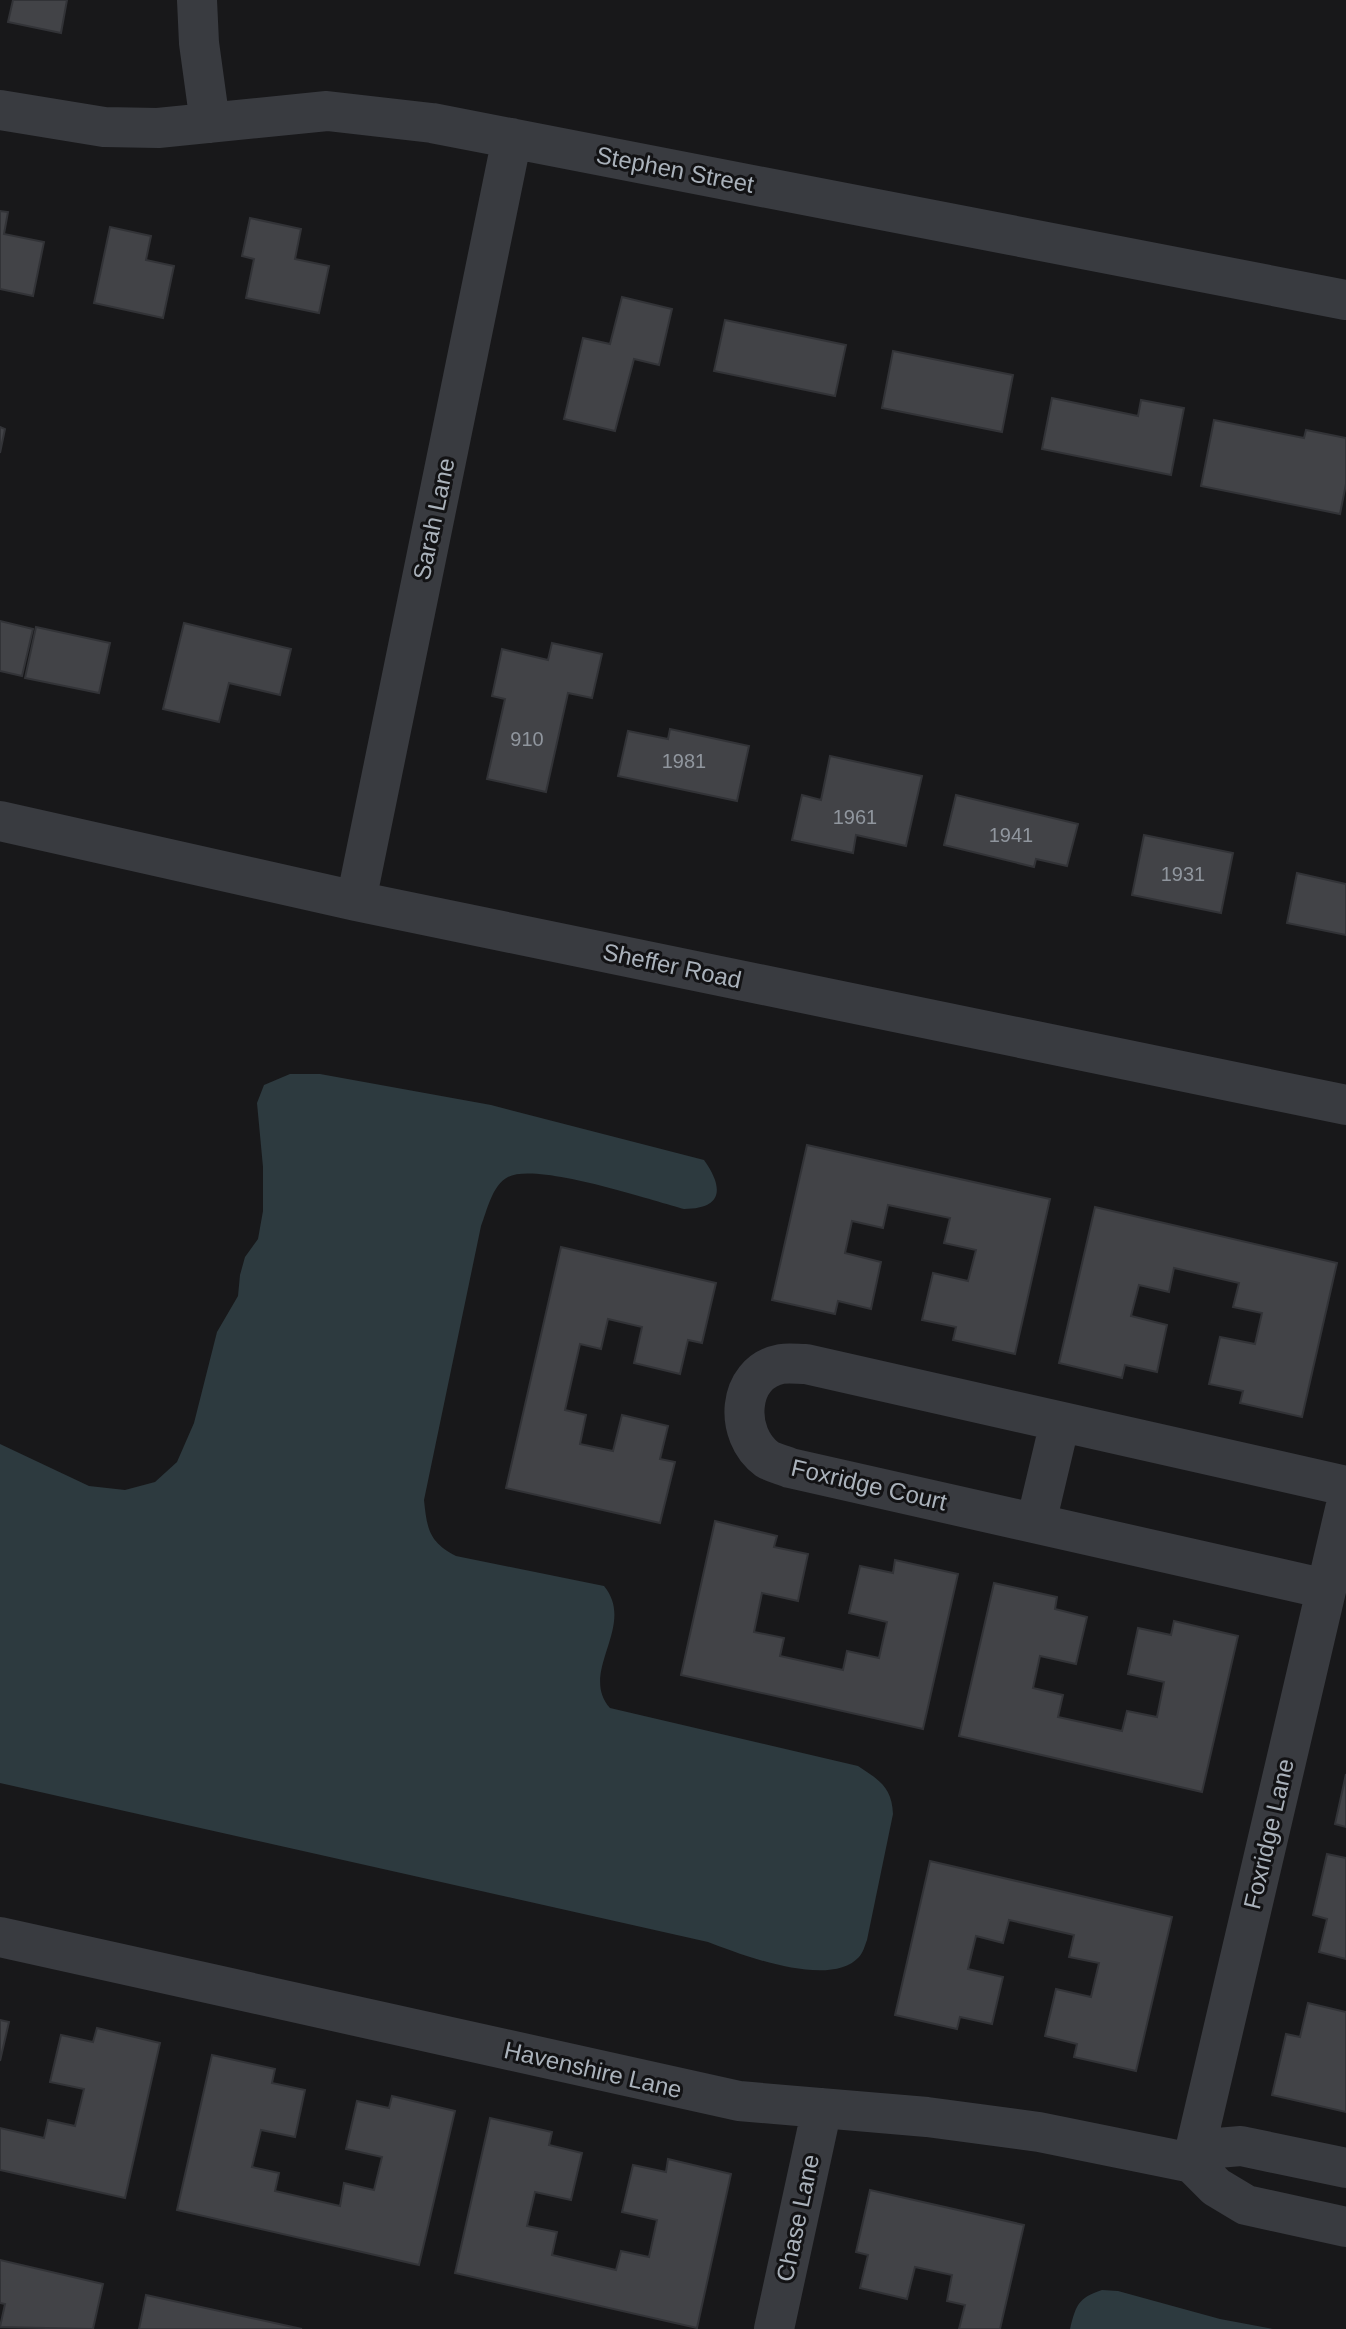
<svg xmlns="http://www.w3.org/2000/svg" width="1346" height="2329" font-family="Arial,sans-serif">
<rect width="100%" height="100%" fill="#18181a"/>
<path fill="#2d3a3f" d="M 290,1074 L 320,1074 L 491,1105 L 704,1160 C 724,1188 723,1209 684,1209 C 650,1200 537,1162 508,1177 C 492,1185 487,1211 481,1226 L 424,1500 C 427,1529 429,1542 456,1556 L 604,1586 C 637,1626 578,1672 610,1708 L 858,1766 C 879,1780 892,1787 893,1814 L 867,1940 C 865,1945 863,1953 859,1957 C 830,1989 742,1955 708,1942 L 0,1783 L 0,1444 L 89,1486 L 125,1490 L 155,1482 L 177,1462 L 194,1423 L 217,1332 L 238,1296 L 240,1275 L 245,1257 L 258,1239 L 263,1211 L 263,1167 L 257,1103 L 264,1085 Z
M 1102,2290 L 1118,2291 L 1220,2319 L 1273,2329 L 1070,2329 C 1076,2305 1078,2298 1102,2290 Z"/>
<path fill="#424347" stroke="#323337" stroke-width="2" d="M 13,0 L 67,0 L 61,33 L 8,22 Z
M 0,211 L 8,212 L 4,234 L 44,242 L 33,296 L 0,289 Z
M 250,218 L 301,229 L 295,259 L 329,266 L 319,313 L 246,298 L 254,259 L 242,256 Z
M 110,227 L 151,236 L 146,260 L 174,266 L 163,318 L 94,303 Z
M 622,297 L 672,309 L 659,365 L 634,359 L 615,431 L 564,419 L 583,338 L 610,344 Z
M 725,320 L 846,345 L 835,396 L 714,371 Z
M 893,351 L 1013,375 L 1002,432 L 882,408 Z
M 1052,398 L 1138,416 L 1141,400 L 1184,408 L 1171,475 L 1042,449 Z
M 1214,420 L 1304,438 L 1306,430 L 1346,438 L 1346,484 L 1340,514 L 1201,486 Z
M 0,427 L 5,429 L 0,453 Z
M 0,621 L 33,629 L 22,676 L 0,671 Z
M 184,623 L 291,649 L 280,695 L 229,683 L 219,722 L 163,709 Z
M 36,627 L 110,643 L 99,693 L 25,678 Z
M 552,643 L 602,654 L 592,698 L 568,693 L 546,792 L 487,779 L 505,699 L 492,696 L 502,649 L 548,660 Z
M 670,729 L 749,746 L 737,801 L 618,776 L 628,731 L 668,739 Z
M 830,756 L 922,776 L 906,846 L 856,835 L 853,853 L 792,840 L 802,795 L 821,800 Z
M 956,795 L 1078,824 L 1067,866 L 1036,859 L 1034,867 L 944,845 Z
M 1144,835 L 1233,853 L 1221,913 L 1132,895 Z
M 1297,873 L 1346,884 L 1346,935 L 1287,923 Z
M 807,1145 L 1050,1199 L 1015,1354 L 953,1340 L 956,1327 L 922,1320 L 933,1273 L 968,1281 L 976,1250 L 944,1243 L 950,1218 L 888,1205 L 883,1228 L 852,1221 L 845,1253 L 881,1262 L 871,1309 L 838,1301 L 835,1314 L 772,1300 Z
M 1095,1207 L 1337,1263 L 1302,1417 L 1240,1403 L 1243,1391 L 1209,1384 L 1220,1337 L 1255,1344 L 1262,1313 L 1233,1307 L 1239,1283 L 1174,1268 L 1169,1292 L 1139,1285 L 1131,1316 L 1167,1325 L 1157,1372 L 1125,1365 L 1122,1378 L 1059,1363 Z
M 561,1247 L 716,1283 L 702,1343 L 688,1340 L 680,1374 L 634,1363 L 642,1327 L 608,1319 L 601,1349 L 580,1344 L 565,1410 L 586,1415 L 580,1444 L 613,1451 L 622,1415 L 668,1426 L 660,1459 L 675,1462 L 660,1523 L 506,1488 Z
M 715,1521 L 777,1536 L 774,1547 L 808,1554 L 798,1601 L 762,1593 L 754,1632 L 784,1638 L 780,1656 L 843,1670 L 847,1651 L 879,1658 L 887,1622 L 849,1613 L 860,1566 L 893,1573 L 895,1560 L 958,1574 L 923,1729 L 681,1675 Z
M 994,1583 L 1057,1597 L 1055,1609 L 1087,1617 L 1076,1664 L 1040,1656 L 1033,1688 L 1063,1695 L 1058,1717 L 1122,1731 L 1127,1711 L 1157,1717 L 1164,1682 L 1128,1674 L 1138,1628 L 1171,1635 L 1174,1621 L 1238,1636 L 1202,1792 L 959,1736 Z
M 1346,1774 L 1346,1827 L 1335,1824 Z
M 1327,1854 L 1346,1858 L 1346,1959 L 1319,1952 L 1327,1919 L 1313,1915 Z
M 930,1861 L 1172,1917 L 1136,2071 L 1074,2057 L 1077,2044 L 1045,2036 L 1056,1989 L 1091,1997 L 1099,1963 L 1069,1957 L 1074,1935 L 1009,1920 L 1003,1943 L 976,1936 L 968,1969 L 1003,1977 L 992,2024 L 960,2017 L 957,2029 L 895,2015 Z
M 1308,2003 L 1346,2012 L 1346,2112 L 1272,2095 L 1286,2034 L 1300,2037 Z
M 0,2020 L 9,2022 L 0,2061 Z
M 97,2028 L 160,2043 L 125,2198 L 0,2170 L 0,2128 L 44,2138 L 48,2120 L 75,2126 L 84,2089 L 50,2082 L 61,2035 L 93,2042 Z
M 212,2055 L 275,2069 L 272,2083 L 305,2090 L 295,2137 L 261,2130 L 252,2167 L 279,2173 L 275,2191 L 340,2206 L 344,2183 L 374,2190 L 382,2157 L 346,2149 L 357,2101 L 389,2108 L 392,2096 L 455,2111 L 419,2265 L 177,2210 Z
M 490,2118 L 552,2132 L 549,2145 L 582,2153 L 571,2200 L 535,2192 L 527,2226 L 557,2232 L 552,2255 L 616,2270 L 621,2251 L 649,2257 L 657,2220 L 622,2212 L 633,2165 L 666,2172 L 668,2159 L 731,2174 L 697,2328 L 455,2273 Z
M 870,2190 L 1024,2225 L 1000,2329 L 959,2329 L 965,2305 L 947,2301 L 952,2275 L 915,2267 L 907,2299 L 860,2288 L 868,2255 L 856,2252 Z
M 0,2260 L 103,2284 L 93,2329 L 0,2327 L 5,2304 L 0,2303 Z
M 146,2295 L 302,2329 L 139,2329 Z"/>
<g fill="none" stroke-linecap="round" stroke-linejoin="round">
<path stroke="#393b40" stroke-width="40" d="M 197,0 L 199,43 L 210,123
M 0,110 L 104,127 L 158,128 L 327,111 L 432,123 L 1346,300
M 0,821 L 356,901 L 1346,1105
M 356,901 L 512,138
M 1036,1523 L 1060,1422
M 1326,1589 L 790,1468 C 783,1465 773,1463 767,1459 C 734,1435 736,1373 781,1364 C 789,1363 798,1364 806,1364 L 1346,1486
M 0,1937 L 739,2101 L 927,2117 L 1039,2132 L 1192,2163 L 1216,2187 L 1246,2205 L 1346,2227
M 1192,2163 L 1346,1505
M 1192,2163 L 1217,2148 L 1241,2146 L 1346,2168
M 774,2329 L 822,2108"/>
</g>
<g text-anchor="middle" stroke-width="6" stroke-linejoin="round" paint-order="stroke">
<g font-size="20" fill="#90969e">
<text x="527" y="746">910</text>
<text x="684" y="768">1981</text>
<text x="855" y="824">1961</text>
<text x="1011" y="842">1941</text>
<text x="1183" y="881">1931</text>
</g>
<g font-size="24" fill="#aab2bb" stroke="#131315">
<text transform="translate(675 170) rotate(11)" y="8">Stephen Street</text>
<text transform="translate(434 519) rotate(-78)" y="8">Sarah Lane</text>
<text transform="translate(672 966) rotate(12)" y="8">Sheffer Road</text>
<text transform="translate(869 1485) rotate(13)" y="8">Foxridge Court</text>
<text transform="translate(1269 1834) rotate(-77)" y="8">Foxridge Lane</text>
<text transform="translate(593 2070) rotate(13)" y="8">Havenshire Lane</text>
<text transform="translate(798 2218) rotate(-78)" y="8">Chase Lane</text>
</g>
</g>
</svg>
